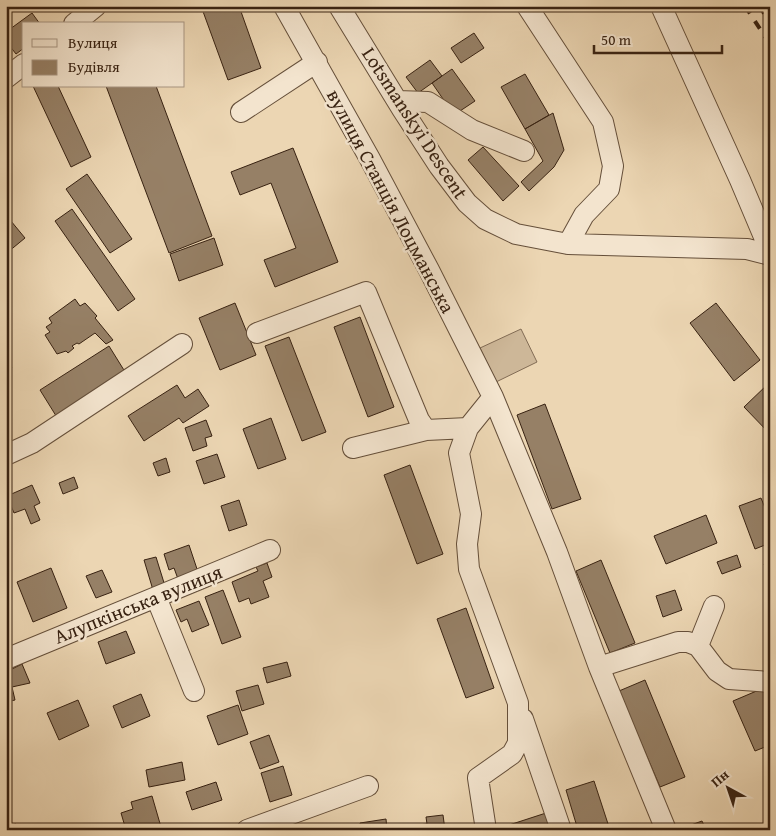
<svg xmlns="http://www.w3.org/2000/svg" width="776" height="836" font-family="'Gentium Book Plus',serif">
<rect width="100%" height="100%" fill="#ecd6b3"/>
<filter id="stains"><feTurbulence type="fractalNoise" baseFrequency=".004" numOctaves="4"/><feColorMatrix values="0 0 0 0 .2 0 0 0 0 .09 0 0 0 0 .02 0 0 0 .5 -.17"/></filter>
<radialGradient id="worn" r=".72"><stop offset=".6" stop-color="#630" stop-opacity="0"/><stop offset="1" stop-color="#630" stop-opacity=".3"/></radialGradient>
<path fill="#cdb798" stroke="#826c55" d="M 521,329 L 537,362 L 496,382 L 480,348 Z"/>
<path fill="#968066" stroke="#382212" d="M 201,6 L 239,6 L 261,68 L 228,80 Z
M 32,13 L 40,24 L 24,24 L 24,48 L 16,54 L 6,41 L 6,32 Z
M 474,33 L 484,48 L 461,63 L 451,48 Z
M 430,60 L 442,76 L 418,93 L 406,77 Z
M 452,69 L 475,101 L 454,115 L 432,83 Z
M 525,74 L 549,115 L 525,129 L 501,87 Z
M 33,86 L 58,86 L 91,157 L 71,167 Z
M 106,86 L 156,86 L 212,236 L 169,253 Z
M 553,113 L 564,150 L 554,167 L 529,191 L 521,182 L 543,161 L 525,129 Z
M 483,147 L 519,186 L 503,201 L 468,160 Z
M 293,148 L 338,262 L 275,287 L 264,260 L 296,248 L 271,183 L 240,195 L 231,172 Z
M 87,174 L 132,239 L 110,253 L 66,189 Z
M 72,209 L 135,299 L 118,311 L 55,221 Z
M 6,215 L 25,238 L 8,252 L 6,250 Z
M 214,238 L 223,265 L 179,281 L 170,254 Z
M 75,299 L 80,306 L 85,303 L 97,316 L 95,318 L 113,340 L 106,344 L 95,333 L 79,344 L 77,343 L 72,346 L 74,348 L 68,353 L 66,351 L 57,354 L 45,335 L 50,332 L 46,327 L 52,323 L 49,318 Z
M 235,303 L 256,355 L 220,370 L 199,318 Z
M 716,303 L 760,360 L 734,381 L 690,323 Z
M 360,317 L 394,407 L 368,417 L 334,327 Z
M 289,337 L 326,432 L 302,441 L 265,346 Z
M 109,346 L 127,375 L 58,419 L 40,390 Z
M 6,360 L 12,368 L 6,372 Z
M 769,383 L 770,383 L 770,434 L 744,407 Z
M 177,385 L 185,398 L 198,389 L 209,406 L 183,423 L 179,418 L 144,441 L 128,416 Z
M 545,404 L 581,499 L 552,509 L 517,415 Z
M 271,418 L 286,459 L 258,469 L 243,429 Z
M 206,420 L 212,436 L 205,438 L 207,446 L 193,451 L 185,428 Z
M 217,454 L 225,477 L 204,484 L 196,461 Z
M 166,458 L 170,472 L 158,476 L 153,463 Z
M 410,465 L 443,554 L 417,564 L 384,475 Z
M 74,477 L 78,488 L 63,494 L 59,483 Z
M 32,485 L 40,503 L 34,506 L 40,520 L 31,524 L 25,509 L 14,513 L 7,496 Z
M 761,498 L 770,520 L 770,543 L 755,549 L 739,506 Z
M 239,500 L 247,525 L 229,531 L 221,506 Z
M 706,515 L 717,543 L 666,564 L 654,536 Z
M 189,545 L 198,572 L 178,579 L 174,568 L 169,570 L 164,554 Z
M 737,555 L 741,567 L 722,574 L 717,562 Z
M 156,557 L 165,586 L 153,590 L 144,560 Z
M 601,560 L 635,643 L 610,653 L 576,571 Z
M 770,562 L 770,577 L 764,564 Z
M 267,563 L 272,577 L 263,581 L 269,597 L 251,604 L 249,598 L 239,602 L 232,582 L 258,571 L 256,567 Z
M 51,568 L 67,608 L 33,622 L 17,582 Z
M 102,570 L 112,592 L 96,598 L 86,576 Z
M 223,590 L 241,637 L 222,644 L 205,597 Z
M 675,590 L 682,610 L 663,617 L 656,596 Z
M 199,601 L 209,625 L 192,632 L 187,619 L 181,622 L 176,610 Z
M 466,608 L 494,688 L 466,698 L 437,619 Z
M 126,631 L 135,653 L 106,664 L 98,642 Z
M 287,662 L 291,676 L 267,683 L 263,668 Z
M 22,664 L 30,683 L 12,687 L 15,700 L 6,702 L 6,672 Z
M 645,680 L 685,777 L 660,787 L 619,691 Z
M 258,685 L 264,704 L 242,711 L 236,691 Z
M 766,687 L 770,696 L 770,745 L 755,751 L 733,701 Z
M 141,694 L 150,716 L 122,728 L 113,706 Z
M 78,700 L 89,726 L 59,740 L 47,713 Z
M 238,705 L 248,734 L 218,745 L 207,716 Z
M 269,735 L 279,762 L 260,769 L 250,742 Z
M 182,762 L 185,780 L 149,787 L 146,770 Z
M 283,766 L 292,795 L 270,802 L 261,773 Z
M 594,781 L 610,830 L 578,830 L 566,790 Z
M 216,782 L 222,800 L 192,810 L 186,792 Z
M 152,796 L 161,827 L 150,830 L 126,830 L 121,813 L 133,809 L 131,802 Z
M 6,800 L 11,816 L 6,817 Z
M 546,813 L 551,830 L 507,830 L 506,826 Z
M 443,815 L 445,830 L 419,830 L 418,825 L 427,824 L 426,817 Z
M 386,819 L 387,830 L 361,830 L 360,823 Z
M 702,821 L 706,830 L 680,830 L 680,829 Z
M 16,824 L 17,830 L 6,830 L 6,826 Z"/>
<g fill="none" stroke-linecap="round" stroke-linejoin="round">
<g stroke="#654f3a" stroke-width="22">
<path id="minor" d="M 284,6 L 370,159 L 429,270 L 493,397 L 557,552 L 599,667 L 678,642 L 688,642 L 698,646 L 717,671 L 729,679 L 770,682
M 339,6 L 402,109 L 439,166 L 467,203 L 485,219 L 516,234 L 568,244 L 747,249 L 770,255
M 527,6 L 603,122 L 613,166 L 609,189 L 584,215 L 568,244
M 661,6 L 740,180 L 770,251
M 74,24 L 96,6
M 6,78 L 24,64
M 397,101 L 428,102 L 472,130 L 524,151
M 241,112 L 317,62
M 257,333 L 366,292 L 419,420 L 426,430 L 468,428
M 353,448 L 426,430
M 6,455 L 32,443 L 182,344
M 156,597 L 194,691
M 698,646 L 714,606
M 6,659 L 270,550
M 599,667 L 666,830
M 523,719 L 561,830
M 247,830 L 368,786
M 486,830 L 478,778 L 512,754 L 518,743 L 518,703 L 469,569 L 467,544 L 471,514 L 459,453 L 468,428 L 493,397"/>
</g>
<use href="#minor" stroke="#f3e4ce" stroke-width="20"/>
<path stroke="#382212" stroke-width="4" stroke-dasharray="9 9" stroke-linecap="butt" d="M 745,6 L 770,44
M 759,6 L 770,22"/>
</g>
<g text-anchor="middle" stroke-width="5" stroke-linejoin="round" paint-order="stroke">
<g font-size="20" fill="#382212" stroke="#f3e4ce">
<text transform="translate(415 123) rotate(57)" y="7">Lotsmanskyi Descent</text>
<text transform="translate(391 201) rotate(62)" y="7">вулиця Станція Лоцманська</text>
<text transform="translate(138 604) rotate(-22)" y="7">Алупкінська вулиця</text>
</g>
</g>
<rect width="776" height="836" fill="none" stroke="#ecd6b3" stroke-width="25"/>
<rect x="8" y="8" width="761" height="821" fill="none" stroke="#382212" stroke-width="2.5"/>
<rect x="12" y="12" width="751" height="811" fill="none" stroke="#382212"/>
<rect x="22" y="22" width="162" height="65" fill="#f3e4ce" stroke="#a89683"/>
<rect x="32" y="39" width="25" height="8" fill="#f3e4ce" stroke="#a89683"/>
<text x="68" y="48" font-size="15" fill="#382212">Вулиця</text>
<rect x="32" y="60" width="25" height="15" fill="#968066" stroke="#a89683"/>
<text x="68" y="72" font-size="15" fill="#382212">Будівля</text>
<g transform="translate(728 788) rotate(320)" stroke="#f3e4ce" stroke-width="4" paint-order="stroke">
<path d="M0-4L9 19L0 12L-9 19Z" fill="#382212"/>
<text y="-8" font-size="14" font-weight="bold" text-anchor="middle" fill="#382212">Пн</text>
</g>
<path d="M594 45v8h128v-8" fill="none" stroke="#382212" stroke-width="2.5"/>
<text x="601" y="45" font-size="15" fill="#382212" stroke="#f3e4ce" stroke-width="4" paint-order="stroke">50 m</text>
<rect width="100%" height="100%" filter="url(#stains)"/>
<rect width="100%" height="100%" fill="url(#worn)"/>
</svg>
